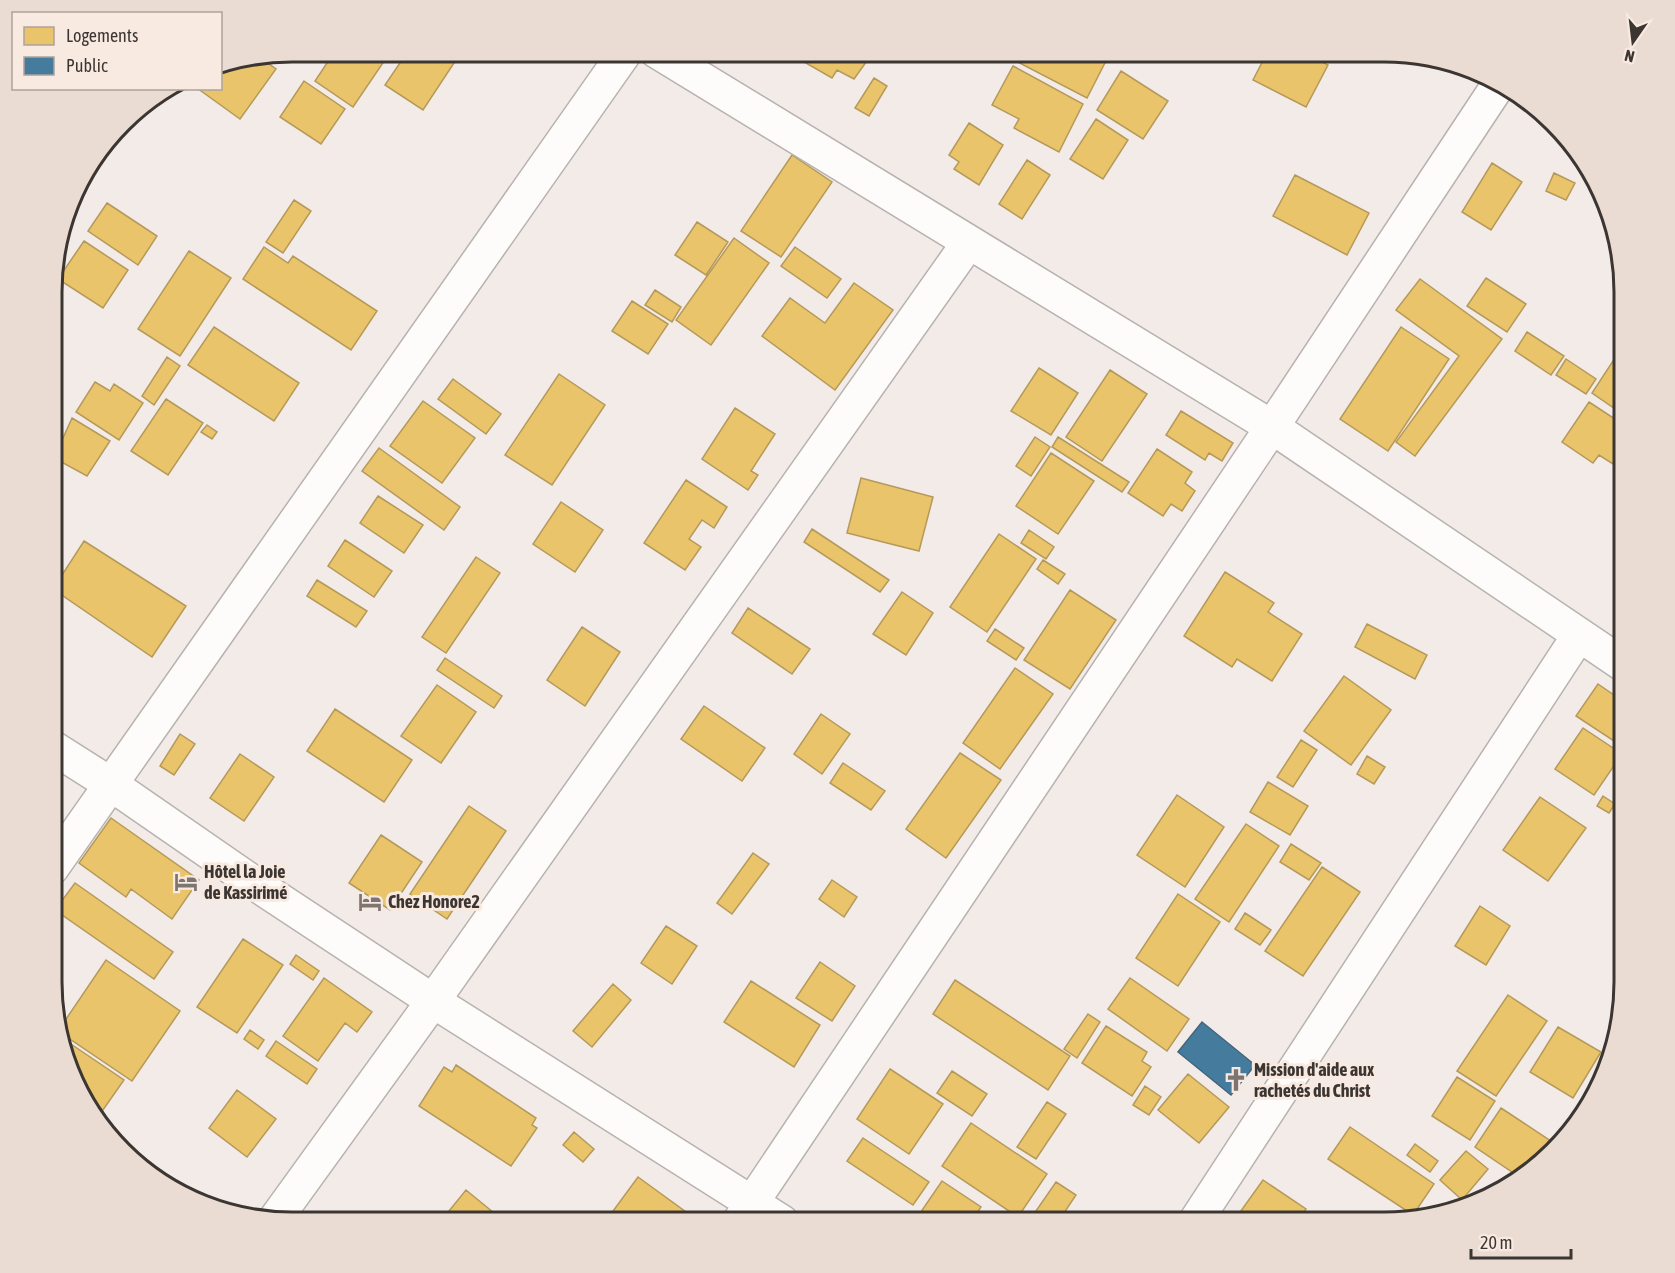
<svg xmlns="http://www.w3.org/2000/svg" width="1675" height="1273" font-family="'Asap Condensed',sans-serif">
<rect width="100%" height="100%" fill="#f3ebe7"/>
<path fill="#e9c46a" stroke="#b5995a" stroke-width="1.5" d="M 335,51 L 391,51 L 353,107 L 315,81 Z
M 408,51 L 435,51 L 454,63 L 423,110 L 385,85 Z
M 785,51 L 874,51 L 854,79 L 837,70 L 832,78 Z
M 1006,51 L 1111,51 L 1087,98 L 1004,55 Z
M 1268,51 L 1302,51 L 1328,65 L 1306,107 L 1253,80 Z
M 258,56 L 276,69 L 240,119 L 197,88 L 220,88 L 220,63 Z
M 1013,66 L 1083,104 L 1059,152 L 1014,128 L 1019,119 L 992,105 Z
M 1121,71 L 1168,101 L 1143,139 L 1097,110 Z
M 874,78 L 887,86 L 869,116 L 855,108 Z
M 304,81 L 345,109 L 321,144 L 280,117 Z
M 1096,119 L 1128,140 L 1103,179 L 1070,159 Z
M 969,123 L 1003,145 L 979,185 L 954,169 L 959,162 L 949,155 Z
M 792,155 L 832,182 L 781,257 L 741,231 Z
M 1027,160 L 1050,175 L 1022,219 L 999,204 Z
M 1492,163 L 1522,182 L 1491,230 L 1462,212 Z
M 1554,173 L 1575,183 L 1566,200 L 1546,191 Z
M 1295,175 L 1369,213 L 1347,255 L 1273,216 Z
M 294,200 L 311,211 L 283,253 L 266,242 Z
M 107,203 L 157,236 L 138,265 L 88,231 Z
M 697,222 L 728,242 L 706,275 L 675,255 Z
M 734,238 L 769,263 L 711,345 L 676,320 Z
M 84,241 L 128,270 L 103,308 L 58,279 Z
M 264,247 L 288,263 L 293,256 L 377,311 L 351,350 L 243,279 Z
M 795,247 L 841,279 L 827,298 L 781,266 Z
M 189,251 L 231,278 L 180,356 L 138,329 Z
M 1486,278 L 1526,304 L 1507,332 L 1467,306 Z
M 1420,279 L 1502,339 L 1415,456 L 1396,442 L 1459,356 L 1396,310 Z
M 854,283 L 893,310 L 835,390 L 762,336 L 790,298 L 825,323 Z
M 655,290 L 681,307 L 672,322 L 645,305 Z
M 632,301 L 668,324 L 648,354 L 612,331 Z
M 214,327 L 299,383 L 274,421 L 188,365 Z
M 1401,327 L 1449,359 L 1388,451 L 1340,419 Z
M 1527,332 L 1564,356 L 1551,375 L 1515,351 Z
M 167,357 L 180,366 L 154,405 L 142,396 Z
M 1566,359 L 1596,379 L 1586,394 L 1556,375 Z
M 1613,361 L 1624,368 L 1624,415 L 1592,393 Z
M 1039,368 L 1078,393 L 1051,435 L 1011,411 Z
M 1110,370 L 1147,394 L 1102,461 L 1066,437 Z
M 559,374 L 605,405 L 552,485 L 505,455 Z
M 453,379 L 501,414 L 486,434 L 438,399 Z
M 95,382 L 110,391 L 114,384 L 143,403 L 119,440 L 76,412 Z
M 166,399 L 203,423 L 168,475 L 131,451 Z
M 423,401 L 475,438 L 442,483 L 390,446 Z
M 1589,402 L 1624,425 L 1624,448 L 1613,464 L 1599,455 L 1593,463 L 1562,442 Z
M 735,408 L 775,434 L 751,471 L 758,475 L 748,490 L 702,459 Z
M 1181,411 L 1233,443 L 1222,461 L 1209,453 L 1205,460 L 1166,435 Z
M 72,418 L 110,441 L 87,476 L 54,458 Z
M 207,425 L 217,432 L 212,439 L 201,432 Z
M 1035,437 L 1050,447 L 1031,476 L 1016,466 Z
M 1058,437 L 1129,482 L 1122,492 L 1052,447 Z
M 379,448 L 460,507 L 444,530 L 362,471 Z
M 1157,449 L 1192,472 L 1185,483 L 1195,491 L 1182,511 L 1171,504 L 1163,516 L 1128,493 Z
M 1051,453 L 1094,481 L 1058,534 L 1016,506 Z
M 861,478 L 933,497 L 919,551 L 847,533 Z
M 686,480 L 727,507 L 714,528 L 702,520 L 689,539 L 701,547 L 685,570 L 644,543 Z
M 378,496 L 423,525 L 404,553 L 360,523 Z
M 561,502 L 603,530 L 575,572 L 533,544 Z
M 812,529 L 889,580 L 880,592 L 804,542 Z
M 1029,530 L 1054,547 L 1046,559 L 1021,543 Z
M 999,534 L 1036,559 L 987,632 L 950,607 Z
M 345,540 L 392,571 L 374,597 L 328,566 Z
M 84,541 L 186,606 L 152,657 L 53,589 Z
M 476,557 L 500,573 L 446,653 L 422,637 Z
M 1043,560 L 1065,574 L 1058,584 L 1037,569 Z
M 1225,572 L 1274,603 L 1268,612 L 1302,634 L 1272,681 L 1237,659 L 1232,667 L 1184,636 Z
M 317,580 L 367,611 L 356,627 L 307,596 Z
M 1070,590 L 1116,620 L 1070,689 L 1024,660 Z
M 902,592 L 933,613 L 906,655 L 873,634 Z
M 748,608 L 810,649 L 792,674 L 732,633 Z
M 1367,624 L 1427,655 L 1415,679 L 1355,647 Z
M 582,627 L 620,652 L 585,706 L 547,680 Z
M 995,629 L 1024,648 L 1016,660 L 987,641 Z
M 52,644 L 59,648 L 52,657 Z
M 445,658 L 502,696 L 494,708 L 437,670 Z
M 1015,668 L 1053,694 L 1000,769 L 963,743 Z
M 1344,676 L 1391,710 L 1351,765 L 1304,731 Z
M 1598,684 L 1624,702 L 1624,733 L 1617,743 L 1576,716 Z
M 437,685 L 476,712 L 441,763 L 401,736 Z
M 704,706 L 765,748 L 742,781 L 681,739 Z
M 335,709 L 412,760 L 384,802 L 307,751 Z
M 821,714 L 850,734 L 822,774 L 794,754 Z
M 1583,728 L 1622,754 L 1594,795 L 1555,769 Z
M 180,734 L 195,744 L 174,775 L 160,766 Z
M 1301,740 L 1317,750 L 1293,787 L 1277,777 Z
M 960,753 L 1001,780 L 946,858 L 906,829 Z
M 240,754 L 274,777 L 244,821 L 210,798 Z
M 1367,756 L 1385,767 L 1374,784 L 1357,774 Z
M 843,763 L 885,791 L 871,810 L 830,783 Z
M 1268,782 L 1308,806 L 1290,835 L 1250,812 Z
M 1177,795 L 1224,827 L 1185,887 L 1137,855 Z
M 1603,796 L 1615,804 L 1609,813 L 1597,806 Z
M 1540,797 L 1586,828 L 1548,881 L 1503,850 Z
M 469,806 L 506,831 L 447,919 L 410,894 Z
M 111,818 L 199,880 L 172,919 L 131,889 L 126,897 L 79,863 Z
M 1246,824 L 1279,846 L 1229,922 L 1195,899 Z
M 381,835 L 422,862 L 390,910 L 349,883 Z
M 1291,844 L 1321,863 L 1309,880 L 1280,862 Z
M 753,853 L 769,864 L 732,914 L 717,903 Z
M 1322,867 L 1360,892 L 1303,976 L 1265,951 Z
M 832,880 L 857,897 L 844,917 L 819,899 Z
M 75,883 L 173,952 L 154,979 L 55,910 Z
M 1178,894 L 1220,922 L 1178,986 L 1136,958 Z
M 1480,906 L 1510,926 L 1486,965 L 1455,946 Z
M 1245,913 L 1271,930 L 1260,945 L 1235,929 Z
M 666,926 L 697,946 L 672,984 L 641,963 Z
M 243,939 L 283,965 L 237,1033 L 197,1007 Z
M 296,955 L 319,971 L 313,980 L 290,964 Z
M 106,960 L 180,1011 L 132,1081 L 61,1033 L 60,1028 Z
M 820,962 L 855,986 L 832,1021 L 796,998 Z
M 324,978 L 372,1012 L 357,1032 L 345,1023 L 318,1061 L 283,1036 Z
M 1130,978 L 1189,1019 L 1167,1051 L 1108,1009 Z
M 955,980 L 1070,1056 L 1048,1090 L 933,1014 Z
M 751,981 L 820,1025 L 794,1067 L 724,1022 Z
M 613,984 L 631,1000 L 592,1047 L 573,1031 Z
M 1508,995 L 1547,1021 L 1496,1096 L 1457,1071 Z
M 1088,1014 L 1100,1022 L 1077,1058 L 1064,1049 Z
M 1106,1026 L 1147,1052 L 1142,1061 L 1151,1067 L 1132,1096 L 1082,1063 Z
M 1558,1027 L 1601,1052 L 1573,1098 L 1530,1072 Z
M 250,1030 L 264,1040 L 258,1049 L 244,1039 Z
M 62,1038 L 124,1080 L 98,1117 L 76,1088 Z
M 276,1041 L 317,1069 L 307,1084 L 266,1056 Z
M 456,1065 L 536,1118 L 532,1125 L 537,1128 L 511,1166 L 419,1106 L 444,1067 L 452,1072 Z
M 890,1069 L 943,1104 L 909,1154 L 857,1119 Z
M 952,1071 L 987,1094 L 972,1116 L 937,1093 Z
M 1188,1074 L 1229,1107 L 1199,1143 L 1158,1110 Z
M 1457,1077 L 1495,1101 L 1470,1140 L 1432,1116 Z
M 1145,1086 L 1161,1097 L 1149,1115 L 1133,1105 Z
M 237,1090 L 276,1119 L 247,1157 L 209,1128 Z
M 1047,1102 L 1066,1114 L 1036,1159 L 1017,1147 Z
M 1501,1108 L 1557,1145 L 1518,1176 L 1475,1147 Z
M 971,1123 L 1047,1174 L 1018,1217 L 942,1166 Z
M 1350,1127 L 1434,1184 L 1413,1215 L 1328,1159 Z
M 574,1132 L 594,1149 L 583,1162 L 563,1145 Z
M 863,1138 L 929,1182 L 913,1205 L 847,1161 Z
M 1415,1144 L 1438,1161 L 1430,1172 L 1407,1155 Z
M 1466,1151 L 1488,1169 L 1462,1200 L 1440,1180 Z
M 638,1177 L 686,1212 L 679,1222 L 605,1222 Z
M 1263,1180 L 1306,1209 L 1297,1222 L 1249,1222 L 1238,1215 Z
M 942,1181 L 981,1207 L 971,1222 L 914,1222 Z
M 1056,1182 L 1076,1195 L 1058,1222 L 1029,1221 Z
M 466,1190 L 505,1222 L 440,1222 Z"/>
<path fill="#457b9d" stroke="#42667d" stroke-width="1.5" d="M 1202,1022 L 1255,1065 L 1231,1095 L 1178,1052 Z"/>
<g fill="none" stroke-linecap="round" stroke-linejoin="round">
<g stroke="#b8b2ae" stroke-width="36">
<path id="minor" d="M 656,51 L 1272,427 L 1624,665
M 52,747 L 112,785 L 248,879 L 433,1001 L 782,1222
M 52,868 L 626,51
M 274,1221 L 433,1001 L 969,242
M 739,1222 L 1272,427 L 1499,84
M 1195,1222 L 1579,635"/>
</g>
<use href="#minor" stroke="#fdfcfb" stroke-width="33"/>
</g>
<defs>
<g id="hotel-bare" transform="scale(1.8)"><path d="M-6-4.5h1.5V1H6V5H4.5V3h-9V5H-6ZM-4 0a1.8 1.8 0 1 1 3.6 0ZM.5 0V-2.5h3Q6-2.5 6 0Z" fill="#7c7572" stroke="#f9eae1" stroke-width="2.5" paint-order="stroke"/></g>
<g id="church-bare" transform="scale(1.8)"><path d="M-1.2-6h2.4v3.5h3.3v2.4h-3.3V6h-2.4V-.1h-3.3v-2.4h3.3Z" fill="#7c7572" stroke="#f9eae1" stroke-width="2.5" paint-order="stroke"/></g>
</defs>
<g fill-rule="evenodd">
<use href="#hotel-bare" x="186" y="882"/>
<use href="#hotel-bare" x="370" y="902"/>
<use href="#church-bare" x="1236" y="1080"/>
</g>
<g text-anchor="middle" stroke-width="6" stroke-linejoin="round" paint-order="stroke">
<g font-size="18" font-weight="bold" fill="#3c3633" stroke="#f9eae1" text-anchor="start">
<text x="204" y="878">Hôtel la Joie<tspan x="204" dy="21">de Kassirimé</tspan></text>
<text x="388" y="908">Chez Honore2</text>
<text x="1254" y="1076">Mission d'aide aux<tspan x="1254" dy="21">rachetés du Christ</tspan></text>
</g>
</g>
<path d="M0 0H1675V1273H0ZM292 62H1384A230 230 0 0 1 1614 292V982A230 230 0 0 1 1384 1212H292A230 230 0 0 1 62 982V292A230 230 0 0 1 292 62Z" fill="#eadcd3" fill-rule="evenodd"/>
<path fill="none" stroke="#3c3633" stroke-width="3" d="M292 62H1384A230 230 0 0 1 1614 292V982A230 230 0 0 1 1384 1212H292A230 230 0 0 1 62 982V292A230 230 0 0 1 292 62Z"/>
<rect x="12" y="12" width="210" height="78" fill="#f9eae1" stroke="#ada29b" stroke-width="1.5"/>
<rect x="24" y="27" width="30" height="18" fill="#e9c46a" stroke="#ada29b" stroke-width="1.5"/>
<text x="66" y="42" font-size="18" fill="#3c3633">Logements</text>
<rect x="24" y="57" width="30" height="18" fill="#457b9d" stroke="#ada29b" stroke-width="1.5"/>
<text x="66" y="72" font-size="18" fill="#3c3633">Public</text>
<g transform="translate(1633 42) rotate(194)" stroke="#f9eae1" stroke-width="4.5" paint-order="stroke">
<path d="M0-4.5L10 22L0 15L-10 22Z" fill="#3c3633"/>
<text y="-9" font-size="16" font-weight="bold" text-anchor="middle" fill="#3c3633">N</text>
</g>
<path d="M1471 1249v9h100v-9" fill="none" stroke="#3c3633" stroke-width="3"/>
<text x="1480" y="1249" font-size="18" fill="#3c3633" stroke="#f9eae1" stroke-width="4.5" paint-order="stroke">20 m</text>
</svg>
